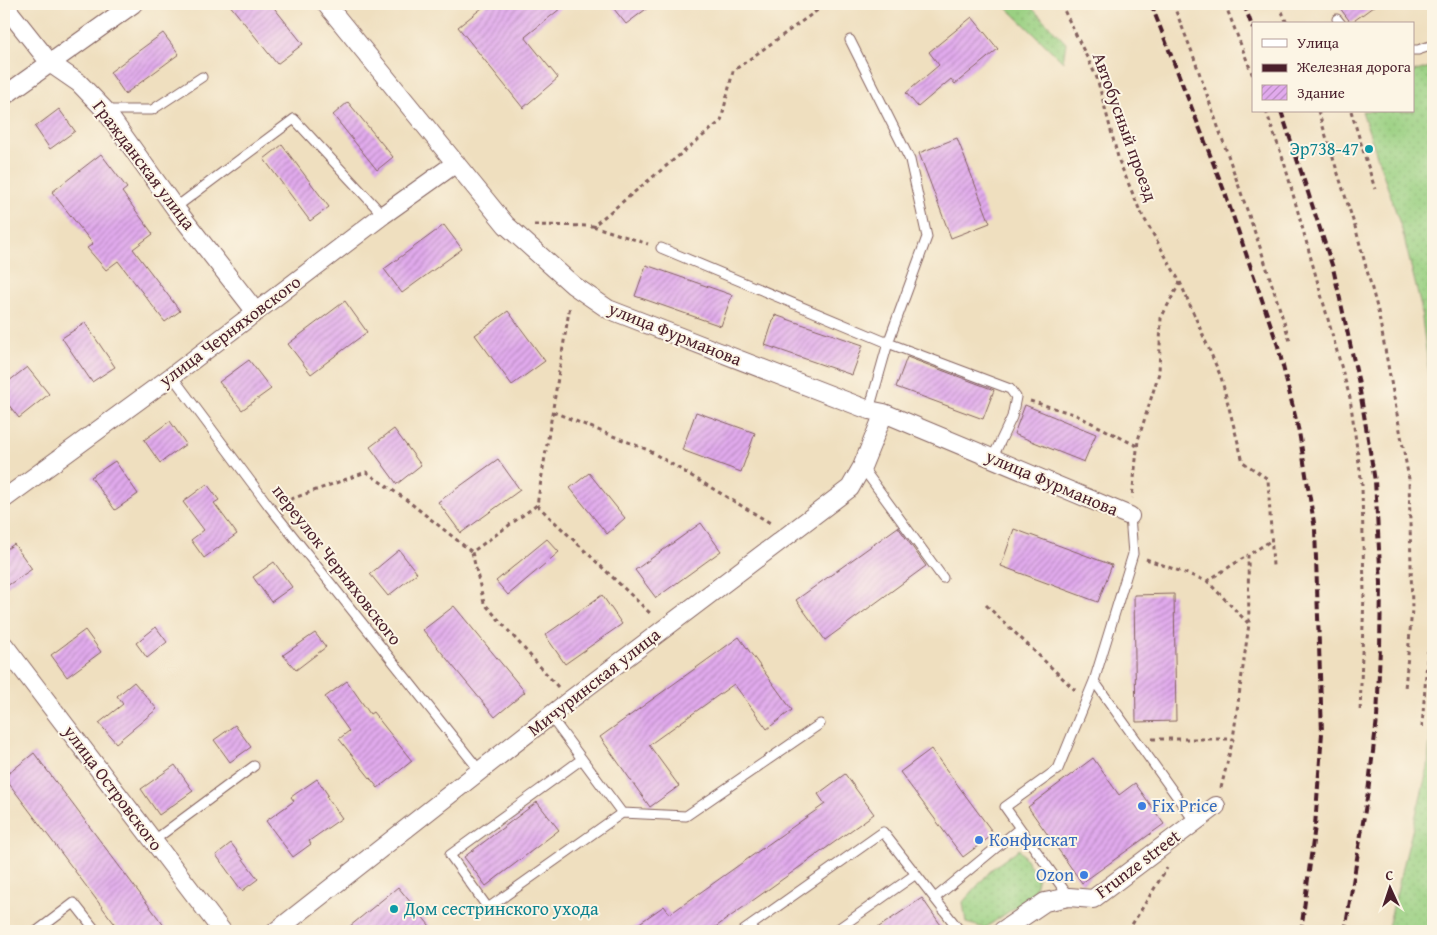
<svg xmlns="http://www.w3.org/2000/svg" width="1437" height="935" font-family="'Gentium Book Plus',serif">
<defs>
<pattern id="grass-dots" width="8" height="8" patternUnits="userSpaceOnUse" patternTransform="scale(1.25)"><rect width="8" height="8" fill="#9ad082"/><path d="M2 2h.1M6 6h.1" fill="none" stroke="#86b270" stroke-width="1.8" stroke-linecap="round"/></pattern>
<pattern id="building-hatch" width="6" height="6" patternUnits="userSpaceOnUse" patternTransform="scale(1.25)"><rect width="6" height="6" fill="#e1aaed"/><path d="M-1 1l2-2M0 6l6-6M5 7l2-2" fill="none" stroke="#b88ac0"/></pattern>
</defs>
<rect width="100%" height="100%" fill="#fcf5e5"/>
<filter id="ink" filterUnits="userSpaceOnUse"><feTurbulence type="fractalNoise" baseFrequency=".02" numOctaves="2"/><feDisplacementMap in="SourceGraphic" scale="10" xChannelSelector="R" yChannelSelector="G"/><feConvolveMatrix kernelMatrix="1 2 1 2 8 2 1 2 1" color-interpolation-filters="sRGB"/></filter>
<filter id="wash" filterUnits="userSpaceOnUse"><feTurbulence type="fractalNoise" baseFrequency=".0096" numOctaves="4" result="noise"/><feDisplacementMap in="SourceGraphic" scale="20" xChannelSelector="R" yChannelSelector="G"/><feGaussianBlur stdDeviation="1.12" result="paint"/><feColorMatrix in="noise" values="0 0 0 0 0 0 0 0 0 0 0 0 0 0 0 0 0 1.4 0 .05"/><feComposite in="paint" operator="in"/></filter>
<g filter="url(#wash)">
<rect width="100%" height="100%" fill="#efdfbf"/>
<path fill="url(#grass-dots)" stroke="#727856" d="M 1003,4 L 1028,4 L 1066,43 L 1063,62 Z
M 1433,66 L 1433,405 L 1420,303 L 1402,230 L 1362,111 L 1413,111 L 1413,72 Z
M 1433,689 L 1433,923 L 1432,931 L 1387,931 L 1428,767 Z
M 1019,849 L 1038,877 L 1033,895 L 985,928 L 966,923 L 963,902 L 993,868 Z"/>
<g id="blocks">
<path fill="url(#building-hatch)" d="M 229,4 L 271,4 L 303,44 L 277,64 Z
M 487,4 L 566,4 L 525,37 L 558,78 L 523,108 L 458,27 Z
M 610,4 L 653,4 L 626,24 Z
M 1337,4 L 1377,4 L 1351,23 Z
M 972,17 L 998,49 L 955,84 L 951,79 L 918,107 L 906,93 L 939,65 L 929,52 Z
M 163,33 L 179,54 L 125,94 L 110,72 Z
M 348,102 L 393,157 L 377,170 L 333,115 Z
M 59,109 L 75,131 L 50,149 L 35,127 Z
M 957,138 L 990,223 L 951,238 L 919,153 Z
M 282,145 L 329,207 L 310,221 L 264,159 Z
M 101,154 L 127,188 L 122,192 L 153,234 L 133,249 L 180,311 L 165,322 L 118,261 L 106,270 L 87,248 L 93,244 L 52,192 Z
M 444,225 L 462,249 L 402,293 L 384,269 Z
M 646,265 L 732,295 L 721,326 L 635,296 Z
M 345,301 L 367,332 L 311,374 L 288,344 Z
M 508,311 L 545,361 L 512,385 L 475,335 Z
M 775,315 L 863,345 L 852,375 L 765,345 Z
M 85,323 L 115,367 L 92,382 L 62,338 Z
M 907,357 L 994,390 L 983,419 L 896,387 Z
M 249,360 L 271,389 L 242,410 L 219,382 Z
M 27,367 L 49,394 L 19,418 L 4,399 L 4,385 Z
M 1025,405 L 1096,434 L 1084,462 L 1014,434 Z
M 696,412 L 755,433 L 741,472 L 682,450 Z
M 170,421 L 186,444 L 160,463 L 144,440 Z
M 394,429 L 421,465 L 397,484 L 370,447 Z
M 498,459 L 520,490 L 461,533 L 438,502 Z
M 115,461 L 138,494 L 115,510 L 91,477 Z
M 589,473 L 625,518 L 607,534 L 570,488 Z
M 207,484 L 219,500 L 214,503 L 237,534 L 204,558 L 191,540 L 204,530 L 183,502 Z
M 701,523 L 721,551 L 656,598 L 635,570 Z
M 898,527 L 926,566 L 825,640 L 796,600 Z
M 1014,529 L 1112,565 L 1098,602 L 1001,566 Z
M 547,539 L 559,552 L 508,595 L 496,581 Z
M 14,544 L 32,569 L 4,588 L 4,551 Z
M 399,550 L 417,573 L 388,596 L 370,574 Z
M 274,562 L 292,587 L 271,602 L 253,577 Z
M 1174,594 L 1176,721 L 1136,722 L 1134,595 Z
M 602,595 L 622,624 L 565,664 L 545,635 Z
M 454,606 L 525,692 L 495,717 L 423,630 Z
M 156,627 L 167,642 L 147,658 L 136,643 Z
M 85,630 L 101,652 L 67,677 L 51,655 Z
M 315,633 L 326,647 L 296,670 L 283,655 Z
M 739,637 L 792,710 L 767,729 L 734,684 L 649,745 L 679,786 L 650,807 L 600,737 Z
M 347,681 L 370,714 L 373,712 L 412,761 L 378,788 L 339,739 L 349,731 L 325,697 Z
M 134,682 L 157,709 L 116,743 L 99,723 L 123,704 L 117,696 Z
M 235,725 L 251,747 L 230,762 L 214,740 Z
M 931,749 L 994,834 L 963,857 L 900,772 Z
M 34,753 L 168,931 L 120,931 L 4,777 Z
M 1093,758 L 1119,795 L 1135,783 L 1164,824 L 1082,883 L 1028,807 Z
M 175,765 L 193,791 L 159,815 L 141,789 Z
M 845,774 L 874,814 L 710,931 L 628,931 L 664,906 L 670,914 L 825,804 L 818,794 Z
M 317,779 L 328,795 L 326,796 L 342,818 L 309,841 L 311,844 L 293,857 L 266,821 L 294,801 L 291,797 Z
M 537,802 L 559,830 L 486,886 L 464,857 Z
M 231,843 L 258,879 L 242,891 L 216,855 Z
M 398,887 L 434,931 L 344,931 Z
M 922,898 L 945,931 L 873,931 Z"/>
</g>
</g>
<g filter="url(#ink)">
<use href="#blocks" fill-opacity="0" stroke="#84625f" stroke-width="1"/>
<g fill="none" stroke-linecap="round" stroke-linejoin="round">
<g stroke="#84625f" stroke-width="11">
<path id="service" d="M 1430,4 L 1433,9
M 1337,19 L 1341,24
M 850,40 L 910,160 L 927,237 L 888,343 L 1010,389 L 1016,397 L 1012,417 L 992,459
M 1413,50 L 1418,50 L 1433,45
M 106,110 L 152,110 L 202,77
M 175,208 L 294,119 L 383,215
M 661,248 L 888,343 L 869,410
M 172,376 L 269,506 L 480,771
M 862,467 L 943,578
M 1094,681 L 1195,822
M 550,716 L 622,813 L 488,908 L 450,855 L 582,759
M 622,813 L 686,816 L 820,724
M 153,841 L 254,766
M 1069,897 L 1005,807 L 1058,769 L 1094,681 L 1133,554 L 1130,516
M 935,898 L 1020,828
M 37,931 L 74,903 L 96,931
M 743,931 L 883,832 L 960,931
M 835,931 L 916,874"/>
</g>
<g stroke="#84625f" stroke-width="20">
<path id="minor" d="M 326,4 L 506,225 L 573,285 L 608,309 L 869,410 L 884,413 L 1130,516
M 4,5 L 50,63 L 79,83 L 105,110 L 175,208 L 256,312
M 4,96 L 133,4
M 4,499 L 172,376 L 383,215 L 456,163
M 4,645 L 222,931
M 276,931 L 570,700 L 850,488 L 862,467 L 884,413
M 1002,931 L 1045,902 L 1069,897 L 1093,899 L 1216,806"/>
</g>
<path stroke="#84625f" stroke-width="3" stroke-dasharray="4 4" stroke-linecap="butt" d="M 1061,4 L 1097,78 L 1119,161 L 1140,211 L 1180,282 L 1161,318 L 1159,373 L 1138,440 L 1132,498
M 1173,4 L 1192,52 L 1261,250 L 1290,341
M 1225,4 L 1253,76
M 1279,4 L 1287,24
M 1266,111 L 1284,162 L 1350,398 L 1362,485 L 1364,594 L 1360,714
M 1318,111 L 1356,230 L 1378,311 L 1409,479 L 1412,609 L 1405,689
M 1351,111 L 1375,189
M 534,225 L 593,226 L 721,121 L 733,71 L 826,4
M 593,226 L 648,244
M 1180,282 L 1221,377 L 1243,462 L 1268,479 L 1273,566
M 1030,401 L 1074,414 L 1137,446
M 553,412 L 648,450 L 772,524
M 283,502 L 366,472 L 404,498 L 472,552
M 537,505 L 652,615
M 1146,559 L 1207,581 L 1248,623
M 1207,581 L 1248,555
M 986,605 L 1075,690
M 558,687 L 484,603 L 472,552 L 537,505 L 570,305
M 1422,727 L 1428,648 L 1433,644
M 1152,739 L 1233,739
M 1221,788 L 1233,739 L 1249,624 L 1248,555 L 1272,540
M 1128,931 L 1167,868
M 1427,931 L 1433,890"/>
<use href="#service" stroke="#fff" stroke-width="9"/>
<use href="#minor" stroke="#fff" stroke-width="18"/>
<path stroke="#4a1f2b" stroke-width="4" stroke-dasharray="8 4" stroke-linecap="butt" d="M 1151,4 L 1225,193 L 1278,346 L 1299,432 L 1315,529 L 1322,733 L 1315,826 L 1301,931
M 1244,4 L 1253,29
M 1281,111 L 1333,268 L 1358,379 L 1375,481 L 1381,583 L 1380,648 L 1377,719 L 1368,792 L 1345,931"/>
</g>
</g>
<g fill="#0f9aa8" stroke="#fcf5e5" stroke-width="2">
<circle cx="1369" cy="149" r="5"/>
<circle cx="394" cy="909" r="5"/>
</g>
<g fill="#3f7fe0" stroke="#fcf5e5" stroke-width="2">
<circle cx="1142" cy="806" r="5"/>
<circle cx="979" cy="840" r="5"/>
<circle cx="1084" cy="875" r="5"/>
</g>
<g text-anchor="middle" stroke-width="4" stroke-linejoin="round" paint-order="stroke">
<g font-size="18" fill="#4a1f2b" stroke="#fcf5e5">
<text transform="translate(1125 127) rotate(70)" y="6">Автобусный проезд</text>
<text transform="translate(144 165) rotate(53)" y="6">Гражданская улица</text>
<text transform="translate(230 331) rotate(-37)" y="6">улица Черняховского</text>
<text transform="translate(675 334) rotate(22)" y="6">улица Фурманова</text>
<text transform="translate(1052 483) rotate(23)" y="6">улица Фурманова</text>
<text transform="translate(337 565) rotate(52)" y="6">переулок Черняховского</text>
<text transform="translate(594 682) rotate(-38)" y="6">Мичуринская улица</text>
<text transform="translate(113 788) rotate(53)" y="6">улица Островского</text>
<text transform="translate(1138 864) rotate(-37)" y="6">Frunze street</text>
</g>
<g font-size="18" fill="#0d838f" stroke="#fcf5e5" text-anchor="end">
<text x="1359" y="155">Эр738-47</text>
<text x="404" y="915" text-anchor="start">Дом сестринского ухода</text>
</g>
<g font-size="18" fill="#366cbe" stroke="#fcf5e5" text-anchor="start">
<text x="1152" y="812">Fix Price</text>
<text x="989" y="846">Конфискат</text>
<text x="1074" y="881" text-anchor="end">Ozon</text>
</g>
</g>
<rect width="1437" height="935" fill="none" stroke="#fcf5e5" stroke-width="20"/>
<rect x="1252" y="22" width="162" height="90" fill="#fcf5e5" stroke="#b59f9b"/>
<rect x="1262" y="39" width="25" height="8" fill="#ffffff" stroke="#b59f9b"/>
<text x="1297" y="48" font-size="15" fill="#4a1f2b">Улица</text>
<rect x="1262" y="64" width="25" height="8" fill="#4a1f2b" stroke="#b59f9b"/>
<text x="1297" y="72" font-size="15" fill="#4a1f2b">Железная дорога</text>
<rect x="1262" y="85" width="25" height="15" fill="url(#building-hatch)" stroke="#b59f9b"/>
<text x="1297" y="98" font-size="15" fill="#4a1f2b">Здание</text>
<g transform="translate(1390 888) rotate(357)" stroke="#fcf5e5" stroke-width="4" paint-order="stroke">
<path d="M0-4L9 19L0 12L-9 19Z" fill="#4a1f2b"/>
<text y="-8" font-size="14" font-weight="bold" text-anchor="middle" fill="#4a1f2b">С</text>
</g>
</svg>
